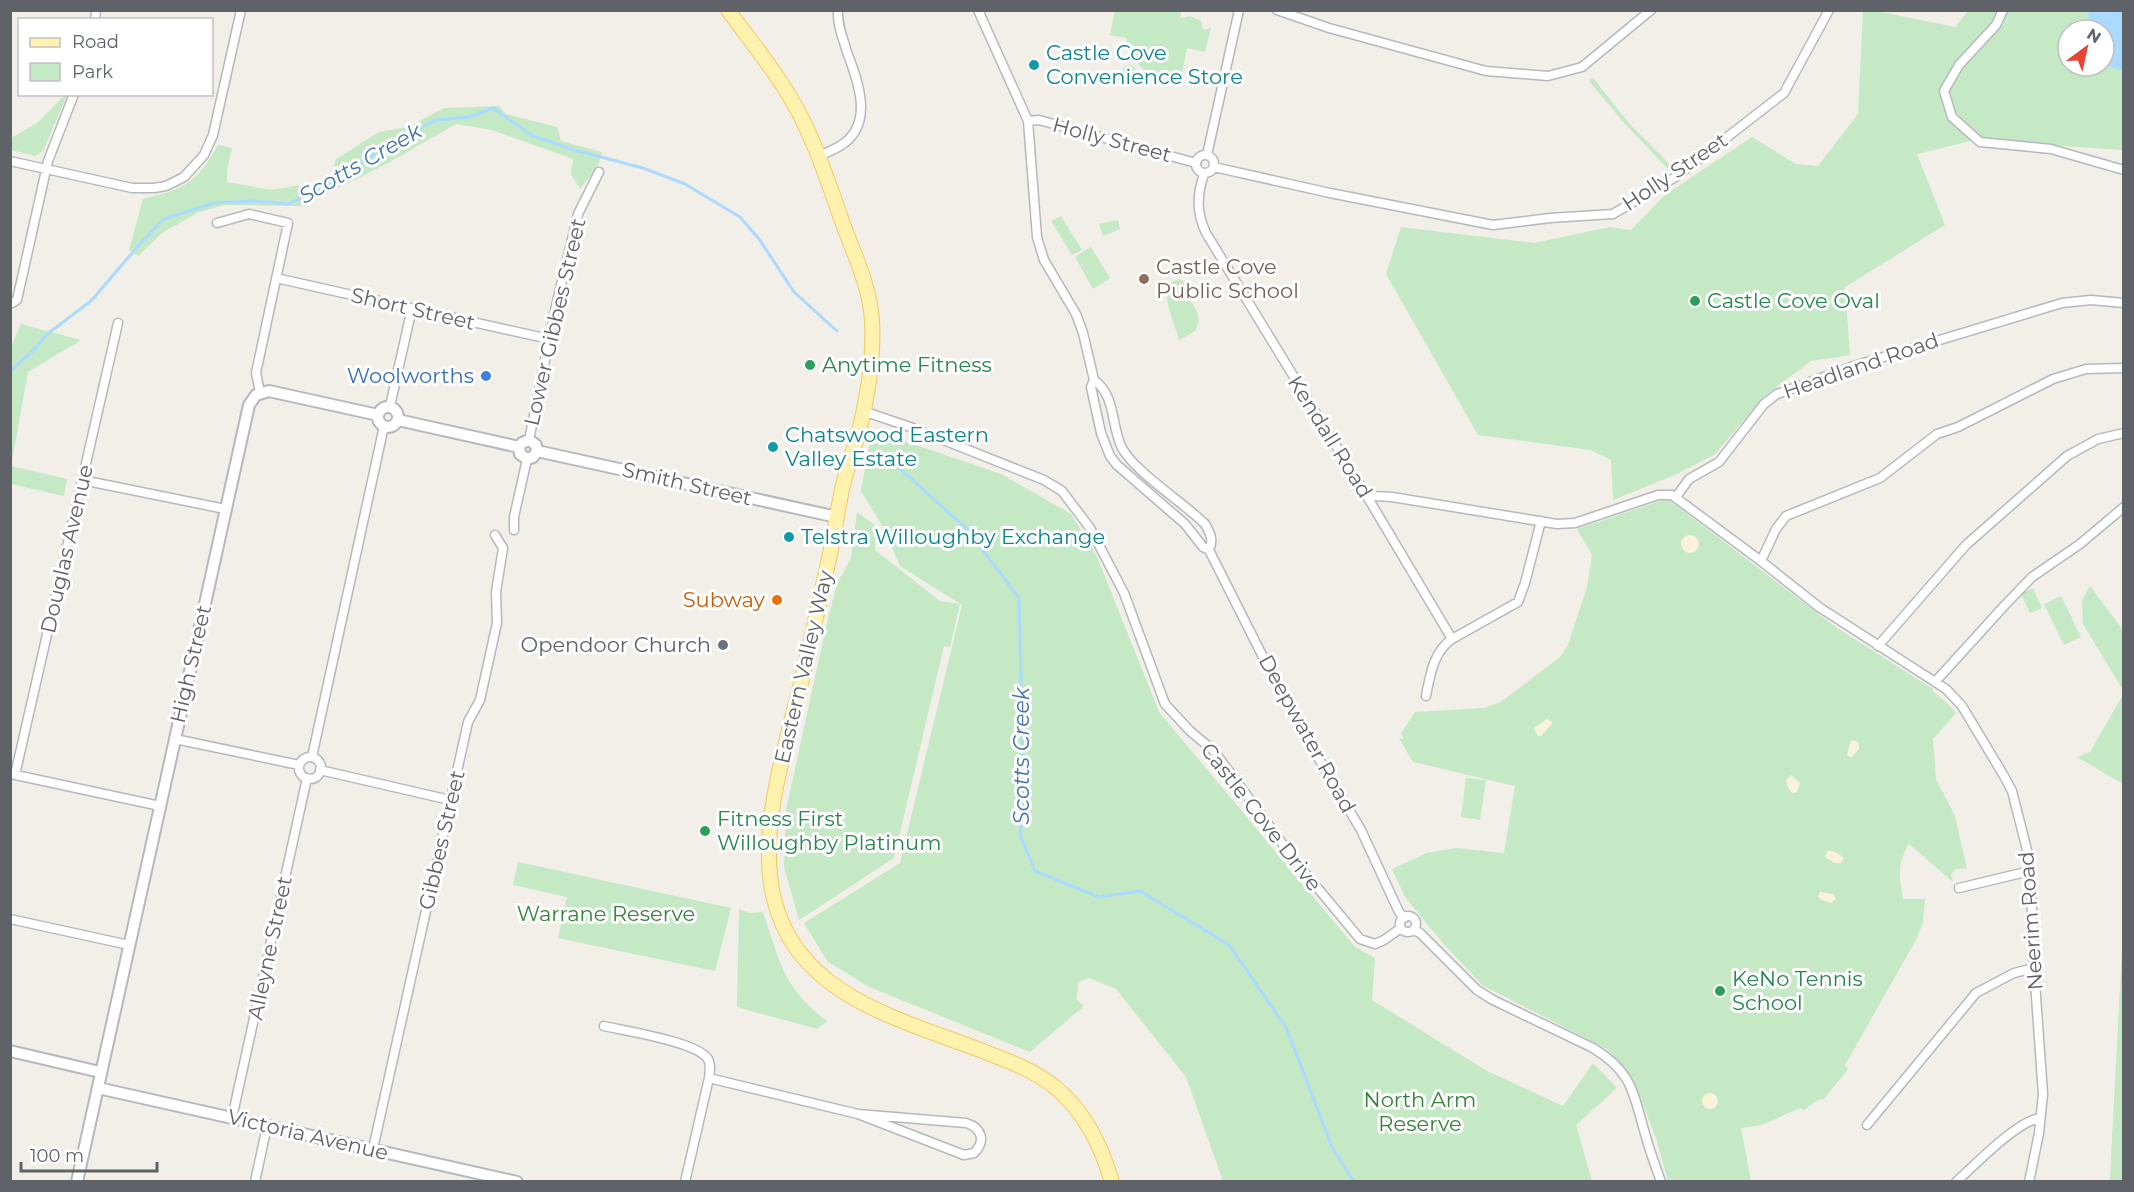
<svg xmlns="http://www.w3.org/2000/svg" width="2134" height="1192" font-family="Montserrat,sans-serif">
<rect width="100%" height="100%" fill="#f1efe8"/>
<path fill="#c5e8c5" d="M 1115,11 L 1181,11 L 1180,18 L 1190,16 L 1201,21 L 1203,30 L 1211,28 L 1205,52 L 1187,48 L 1180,82 L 1158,76 L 1151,77 C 1139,65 1129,56 1126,38 L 1110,35 Z
M 1863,11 L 1876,11 L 1955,27 L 1968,11 L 2088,11 L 2089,30 L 2068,30 L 2068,66 L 2104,65 L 2123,71 L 2123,150 L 1974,140 L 1917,154 L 1945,225 L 1845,287 L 1850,355 L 1811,361 L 1765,396 L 1714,455 L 1677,474 L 1613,500 L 1611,460 L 1591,450 L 1478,435 L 1386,274 L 1401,227 L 1534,243 L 1610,227 L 1631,230 L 1665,195 L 1752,137 L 1796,164 L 1818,166 L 1858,114 Z
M1122 72a7 7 0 1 1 14 0a7 7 0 1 1-14 0Z
M 1593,78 L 1628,122 L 1673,168 L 1669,170 L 1625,124 L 1589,81 Z
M 65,95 L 67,95 L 43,151 L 35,156 L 11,150 L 11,138 L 37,123 Z
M 499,106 L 506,114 L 557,127 L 561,141 L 602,152 L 598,166 L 580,189 L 571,174 L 573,159 L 492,130 L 456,124 L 388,163 L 302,206 L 225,205 L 199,212 L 162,233 L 138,256 L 129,250 L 143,199 C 184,189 197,183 218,145 L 232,148 L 227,170 L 227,182 L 271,190 L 326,181 L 331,178 L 336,159 L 379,132 L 408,127 L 444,108 Z
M 1061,216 L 1082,250 L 1072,255 L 1051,221 Z
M 1118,220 L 1120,229 L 1103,236 L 1099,224 Z
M 1091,247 L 1110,278 L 1093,289 L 1075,257 Z
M 1179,279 L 1188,283 L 1192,290 L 1188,298 C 1196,309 1203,317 1195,331 L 1179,340 L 1168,305 L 1166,284 Z
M 21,324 L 81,340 L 28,372 L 11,466 L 67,479 L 64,496 L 11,484 L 11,347 Z
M 872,430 L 1001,474 L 1071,514 L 1097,557 L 1159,712 L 1355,947 L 1375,958 L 1372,1000 L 1487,1071 L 1563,1106 L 1593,1063 L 1617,1088 L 1576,1125 L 1592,1181 L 1223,1181 L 1186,1077 L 1116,989 L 1089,978 L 1079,982 L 1076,999 L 1084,1006 L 1030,1052 L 867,986 L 827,961 L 804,923 L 900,863 L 962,605 L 900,566 L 883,527 L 861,491 Z
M 1669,500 L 1837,628 L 1933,689 L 1932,691 L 1945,701 L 1956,713 L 1933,739 L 1936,779 L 1955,816 L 1967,869 C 1960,868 1955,868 1951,875 L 1953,882 L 1909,844 L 1908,845 C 1897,866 1899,876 1903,899 L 1925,899 L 1923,922 L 1917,938 L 1845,1065 L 1848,1069 L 1824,1099 L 1818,1100 L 1804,1110 L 1800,1108 L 1762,1125 L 1741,1128 L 1751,1181 L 1668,1181 L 1656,1138 L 1633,1079 L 1607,1049 L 1482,985 L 1442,942 L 1405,897 L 1392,869 L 1427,853 L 1457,848 L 1504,853 L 1515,786 L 1413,762 L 1399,738 L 1403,739 L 1401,733 L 1415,712 L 1484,708 L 1501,702 L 1560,657 L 1568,645 L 1587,587 L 1592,555 L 1577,529 L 1657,502 Z
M 857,512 L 876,526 L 875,550 L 940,601 L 960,604 L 950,647 L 944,646 L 894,858 L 799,920 L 784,867 L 786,810 L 826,627 L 837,584 L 851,558 Z
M 2090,586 L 2123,630 L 2123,690 L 2083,624 L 2082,600 Z
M 2033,588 L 2042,608 L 2030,613 L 2021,594 Z
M 2061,596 L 2081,637 L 2064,645 L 2044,604 Z
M 2123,695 L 2123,784 L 2077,757 L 2090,752 Z
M 1466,778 L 1486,780 L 1480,820 L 1461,817 Z
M 518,862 L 731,908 L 715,971 L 558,938 L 567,897 L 513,885 Z
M 739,909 L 750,913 L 763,912 C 781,964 782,986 827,1021 L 817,1029 L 737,1007 Z
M 2123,930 L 2123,1181 L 2110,1181 L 2110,1178 Z"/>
<path fill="#fbf3d9" d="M1681 544a9 9 0 1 1 18 0a9 9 0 1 1-18 0Z
M 1547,719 L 1552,722 L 1552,724 L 1541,736 L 1538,736 L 1534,728 Z
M 1851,740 L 1858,742 L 1859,749 L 1851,758 L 1847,755 Z
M 1791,775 L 1800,783 L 1797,792 L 1792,793 L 1788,788 L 1786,780 Z
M 1827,851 C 1832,850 1839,854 1844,858 L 1841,863 L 1835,863 L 1825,857 Z
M 1820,892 L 1833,894 L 1836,899 L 1831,903 L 1821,900 L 1818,896 Z
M1702 1101a8 8 0 1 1 16 0a8 8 0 1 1-16 0Z"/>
<path fill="#aadaff" d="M 2088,11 L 2123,11 L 2123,71 L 2104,65 L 2104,30 L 2089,30 Z"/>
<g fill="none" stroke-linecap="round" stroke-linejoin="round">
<path stroke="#aadaff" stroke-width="3" d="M 10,371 L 34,350 L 46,335 L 92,300 L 138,246 L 164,219 L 214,203 L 255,201 L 288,204 L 324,188 L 394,141 L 436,120 L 470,117 L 493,108 L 531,135 L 574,150 L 643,168 L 685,184 L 740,217 L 759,239 L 794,292 L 837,331
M 889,459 L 967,529 L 1019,598 L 1024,801 L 1020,835 L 1035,871 L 1099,897 L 1140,891 L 1229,945 L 1286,1027 L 1332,1147 L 1354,1182"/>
<g stroke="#b5b8bc" stroke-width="11">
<path id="minor" d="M 978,10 L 1028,121 L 1037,237 L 1044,260 L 1076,314 L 1083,333 L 1094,380 L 1091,387 L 1101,433 L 1110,456 L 1117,465 L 1185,524 L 1203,547 L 1209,550 L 1261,653 L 1319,759 L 1361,830 L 1399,912 L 1404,918
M 1277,10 L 1329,28 L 1486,71 L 1548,76 L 1582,67 L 1651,10
M 2003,10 L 1996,25 L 1959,65 L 1944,91 L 1952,117 L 1980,142 L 2051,149 L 2124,170
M 95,20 L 96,10
M 1028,121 L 1039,120 L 1196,163
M1196 164a9 9 0 1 1 18 0a9 9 0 1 1-18 0Z
M 1207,155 L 1239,10
M 819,156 C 826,153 833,150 840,146 C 875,125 858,81 847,52 C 843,38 837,25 838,10
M 10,161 L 132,188 L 154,188 L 166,186 L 184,177 L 204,155 L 213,135 L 241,10
M 1214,167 L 1330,193 L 1493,225 L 1550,218 L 1613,214 L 1677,176 L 1784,93 L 1829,10
M 1204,174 C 1197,195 1196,212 1206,233 L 1371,503 L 1452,639 C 1433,652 1430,676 1426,696
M 217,223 L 249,214 L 288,223 L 256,373 L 260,392
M 276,278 L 549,339
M 10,304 L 17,300 L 48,161 L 74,94
M 1094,380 C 1116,395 1111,427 1122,448 C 1135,472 1184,503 1205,524 C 1210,533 1214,540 1209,550
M 390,406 L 412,308
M 863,411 L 913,428 L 1044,480 L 1062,491 L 1090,528 L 1124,593 L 1165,704 L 1190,731 L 1214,751 L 1296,862 L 1360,939 L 1375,944 L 1384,940 L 1401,928
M 529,440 L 556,306 L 578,214 L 599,172
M 82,480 L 225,509
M 1362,488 L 1374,496 L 1392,497 L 1557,524 L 1575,523 L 1658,495 L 1672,495 L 1761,561 L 1819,607 L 1946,689 L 1962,706 L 2004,776 L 2012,791 L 2027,850 L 2031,887 L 2034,968 L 2043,1094 L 2039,1133 L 2029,1182
M 1676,497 L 1689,479 L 1719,462 L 1764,404 L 1777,394 L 1857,365 L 2062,303 L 2091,300 L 2124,303
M 514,530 L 514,517 L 527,459
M 1761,561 L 1776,529 L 1786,516 L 1880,478 L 1937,434 L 1958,427 L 2053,379 L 2086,369 L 2124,368
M 1452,639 L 1518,602 L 1525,583 L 1541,521
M 1878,646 L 1966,545 L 2067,456 L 2098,439 L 2124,433
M 1935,682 L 2005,605 L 2032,577 L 2080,544 L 2124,507
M 175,739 L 299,765
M 312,757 L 384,426
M299 768a11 11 0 1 1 22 0a11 11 0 1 1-22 0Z
M 320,770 L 450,800
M 11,774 L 160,806
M 15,775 L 118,323
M 1959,888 L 2030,871
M1400 924a8 8 0 1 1 16 0a8 8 0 1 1-16 0Z
M 10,919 L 129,945
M 1413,930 L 1420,933 L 1477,990 L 1493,1000 L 1593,1048 C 1634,1073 1633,1094 1646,1137 C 1650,1152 1656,1167 1661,1182
M 604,1026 C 626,1031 697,1042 708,1059 C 711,1065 710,1071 709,1078 L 685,1182
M 709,1078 L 858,1114 L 964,1155 L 974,1153 C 986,1141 982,1128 966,1123 L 858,1114
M 232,1118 L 307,778
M 1867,1125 L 1976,993 L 2014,973 L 2034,968
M 373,1149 L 468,722 L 480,700 L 497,623 L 496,592 L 503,548 L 495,535
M 255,1182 L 267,1126
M 1956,1182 C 1975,1165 2017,1121 2040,1118"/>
</g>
<g stroke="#b5b8bc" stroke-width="14">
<path id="tertiary" d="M378 417a10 10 0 1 1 20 0a10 10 0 1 1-20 0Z
M 398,420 L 519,447
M 519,447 L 520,454 L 527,459 L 533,457 L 537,451
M 519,447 L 522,443 L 529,440 L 536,445 L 537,451
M 537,451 L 837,517
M 10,1051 L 100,1072
M 98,1088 L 517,1182
M 77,1182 L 249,405 L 256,395 L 269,391 L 378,415"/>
</g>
<g stroke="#f2c960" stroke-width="16">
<path id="primary" d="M 728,10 C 754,46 784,81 803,121 C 821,156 832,195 846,232 C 857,260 870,290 872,320 C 874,357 868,395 859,431 C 854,449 847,467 843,485 C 839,503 836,522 833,540 C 822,591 811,641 799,691 C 783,756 758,833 774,899 C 797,995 899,1019 980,1050 C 1006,1060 1032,1069 1055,1087 C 1085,1112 1101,1145 1112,1182"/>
</g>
<use href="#minor" stroke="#fff" stroke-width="8"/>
<use href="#tertiary" stroke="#fff" stroke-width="10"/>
<use href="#primary" stroke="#fff2af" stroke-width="14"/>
</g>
<g fill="#0f9aa8" stroke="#fff" stroke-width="2">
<circle cx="1034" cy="65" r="6"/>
<circle cx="773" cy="447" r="6"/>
<circle cx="789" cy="537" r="6"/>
</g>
<circle fill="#8d6e63" stroke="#fff" stroke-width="2" cx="1144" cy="279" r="6"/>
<g fill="#2e9e5b" stroke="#fff" stroke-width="2">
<circle cx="1695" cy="301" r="6"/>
<circle cx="810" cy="365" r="6"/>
<circle cx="705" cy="831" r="6"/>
<circle cx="1720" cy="991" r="6"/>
</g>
<circle fill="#3f7fe0" stroke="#fff" stroke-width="2" cx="486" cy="376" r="6"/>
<circle fill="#e8710a" stroke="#fff" stroke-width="2" cx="777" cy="600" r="6"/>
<circle fill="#6b7280" stroke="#fff" stroke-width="2" cx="723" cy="645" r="6"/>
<g text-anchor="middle" stroke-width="6" stroke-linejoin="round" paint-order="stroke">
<g font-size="21" fill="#0d838f" stroke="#fff" text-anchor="start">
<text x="1046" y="60">Castle Cove<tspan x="1046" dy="24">Convenience Store</tspan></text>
<text x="785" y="442">Chatswood Eastern<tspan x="785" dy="24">Valley Estate</tspan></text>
<text x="801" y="544">Telstra Willoughby Exchange</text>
</g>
<g font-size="21" fill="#5f6368" stroke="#fff">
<text transform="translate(1112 140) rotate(15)" y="7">Holly Street</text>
<text transform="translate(1675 172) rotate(-34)" y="7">Holly Street</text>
<text transform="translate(413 309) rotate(13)" y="7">Short Street</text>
<text transform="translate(555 322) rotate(-77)" y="7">Lower Gibbes Street</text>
<text transform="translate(1861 366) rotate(-19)" y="7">Headland Road</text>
<text transform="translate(1330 437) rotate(58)" y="7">Kendall Road</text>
<text transform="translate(687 484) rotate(13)" y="7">Smith Street</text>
<text transform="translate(67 549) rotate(-77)" y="7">Douglas Avenue</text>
<text transform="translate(191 664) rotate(-77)" y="7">High Street</text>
<text transform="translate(804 667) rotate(-77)" y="7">Eastern Valley Way</text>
<text transform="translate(1307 734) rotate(61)" y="7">Deepwater Road</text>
<text transform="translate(1261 817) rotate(52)" y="7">Castle Cove Drive</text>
<text transform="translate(442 840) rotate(-77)" y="7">Gibbes Street</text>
<text transform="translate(2031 921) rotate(-94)" y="7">Neerim Road</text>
<text transform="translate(270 948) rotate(-78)" y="7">Alleyne Street</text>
<text transform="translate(308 1135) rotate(13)" y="7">Victoria Avenue</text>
</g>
<g font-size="21" fill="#785e54" stroke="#fff" text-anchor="start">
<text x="1156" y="274">Castle Cove<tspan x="1156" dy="24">Public School</tspan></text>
</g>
<g font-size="21" fill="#27864d" stroke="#fff" text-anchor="start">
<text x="1707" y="308">Castle Cove Oval</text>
<text x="822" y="372">Anytime Fitness</text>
<text x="717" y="826">Fitness First<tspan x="717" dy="24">Willoughby Platinum</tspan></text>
<text x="1732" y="986">KeNo Tennis<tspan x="1732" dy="24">School</tspan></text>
</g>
<g font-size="21" fill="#366cbe" stroke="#fff" text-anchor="end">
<text x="474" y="383">Woolworths</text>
</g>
<g font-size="21" fill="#c56008" stroke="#fff" text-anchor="end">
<text x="765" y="607">Subway</text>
</g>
<g font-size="21" fill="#5b616d" stroke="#fff" text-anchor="end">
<text x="711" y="652">Opendoor Church</text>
</g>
<g font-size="21" fill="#348238" stroke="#fff">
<text x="606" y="921">Warrane Reserve</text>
<text x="1420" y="1107">North Arm<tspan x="1420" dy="24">Reserve</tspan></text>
</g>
<g font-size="22" font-style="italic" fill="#4174aa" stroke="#fff">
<text transform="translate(360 163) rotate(-30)" y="8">Scotts Creek</text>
<text transform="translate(1021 756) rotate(-90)" y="8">Scotts Creek</text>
</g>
</g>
<rect width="2134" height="1192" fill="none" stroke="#5f6368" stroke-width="24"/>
<rect x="18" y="18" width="195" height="78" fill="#ffffff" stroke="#bfc1c3" stroke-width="1.5"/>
<rect x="30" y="38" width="30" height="9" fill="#fff2af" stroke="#bfc1c3" stroke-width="1.5"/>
<text x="72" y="48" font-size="18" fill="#5f6368">Road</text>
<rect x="30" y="63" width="30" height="18" fill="#c5e8c5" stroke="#bfc1c3" stroke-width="1.5"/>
<text x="72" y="78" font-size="18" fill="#5f6368">Park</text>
<g transform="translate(2086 48) rotate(33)"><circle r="28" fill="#ffffff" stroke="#bfc1c3" stroke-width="1.5"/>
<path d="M0-4.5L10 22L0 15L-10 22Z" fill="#ea4335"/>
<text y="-9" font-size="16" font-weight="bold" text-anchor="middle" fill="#5f6368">N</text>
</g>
<path d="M21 1162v9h136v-9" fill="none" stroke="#5f6368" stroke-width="3"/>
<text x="30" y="1162" font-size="18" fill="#5f6368" stroke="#ffffff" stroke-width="4.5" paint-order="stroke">100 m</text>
</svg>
